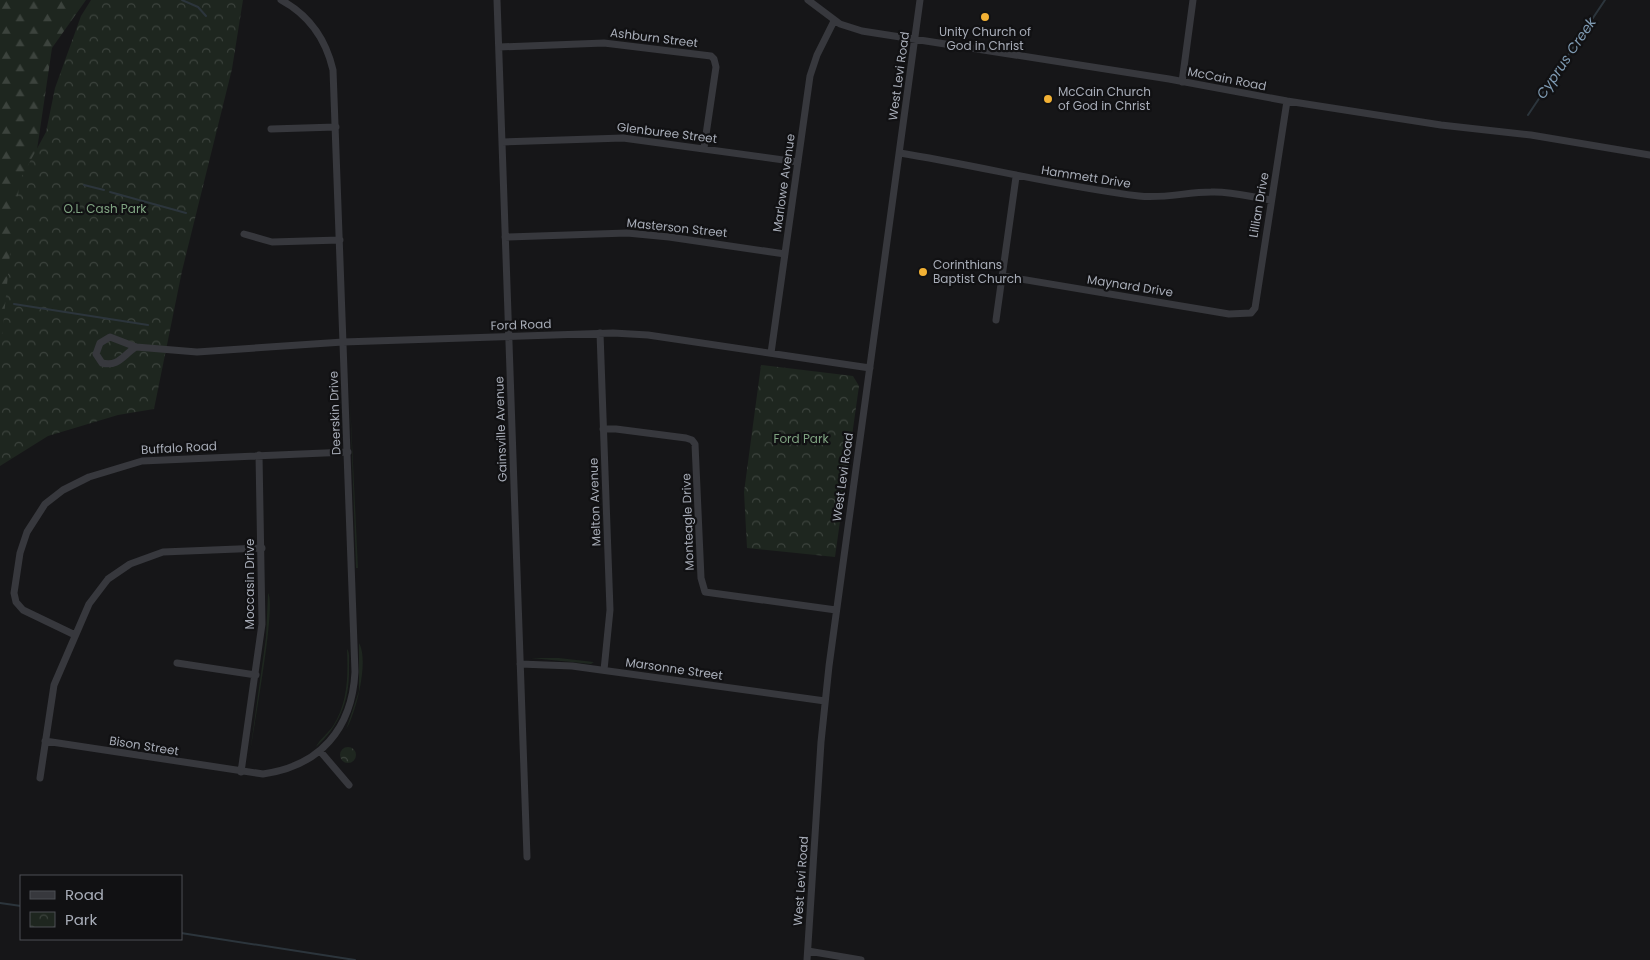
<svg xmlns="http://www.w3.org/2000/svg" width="1650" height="960" font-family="Poppins,sans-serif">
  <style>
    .green { fill: #1e261f }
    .forest { fill: url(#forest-firs) }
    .park { fill: url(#park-crowns) }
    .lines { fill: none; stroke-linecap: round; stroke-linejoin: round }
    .stream { stroke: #2c353c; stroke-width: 2 }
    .minor { stroke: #37383d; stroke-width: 7 }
    .poi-dot { fill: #f2b134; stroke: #111113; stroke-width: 2 }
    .labels { text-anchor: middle; stroke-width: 4.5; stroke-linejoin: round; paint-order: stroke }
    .poi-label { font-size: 12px; fill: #a8adb8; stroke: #111113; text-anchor: start }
    .street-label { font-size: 12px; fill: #a8adb8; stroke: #111113 }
    .park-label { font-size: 12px; fill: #7fa381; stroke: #111113 }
    .water-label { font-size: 14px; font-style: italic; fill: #7f9bb3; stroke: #111113 }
  </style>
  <defs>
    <pattern id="forest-firs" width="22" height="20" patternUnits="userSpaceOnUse" patternTransform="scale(1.25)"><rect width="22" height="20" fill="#1e261f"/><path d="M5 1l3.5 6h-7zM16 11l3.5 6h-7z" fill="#3c433d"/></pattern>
    <pattern id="park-crowns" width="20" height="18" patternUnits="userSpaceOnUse" patternTransform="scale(1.25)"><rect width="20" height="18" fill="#1e261f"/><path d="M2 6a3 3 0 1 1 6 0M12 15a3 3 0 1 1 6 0" fill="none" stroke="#3c433d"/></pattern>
  </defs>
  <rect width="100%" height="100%" fill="#161618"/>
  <path class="green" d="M350 400 358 568H356Z
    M268 593C277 604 252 736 249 760L266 637Z
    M359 643C369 660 357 711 346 730L359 691Z
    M347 649C350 652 349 661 349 667 350 699 340 726 316 747 318 741 328 733 333 726 348 702 348 677 347 649Z
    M531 658H559L594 662 591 664Z"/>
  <path class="forest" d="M0 0H86L52 48 0 401Z"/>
  <path class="park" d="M91 0H243L232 69 182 271 154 409 118 415 48 436 0 466V358L13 222 21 178 46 132 55 88 81 16Z
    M761 365 853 376 859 386 835 557 747 548 744 492Z
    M340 755a8 8 0 1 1 16 0a8 8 0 1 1-16 0Z"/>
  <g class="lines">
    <path class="stream" d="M182 0 198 7 206 16
      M1528 115 1605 0
      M84 185 104 190
      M110 192 186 213
      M14 304 148 325
      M0 903 21 906
      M181 933 355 960"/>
    <path class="minor" d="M497 0 527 857
      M808 0 840 24 862 31 1169 79 1287 101 1441 125 1531 135 1650 155
      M499 47 604 43 711 56 714 59 716 67 704 148
      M1182 82 1193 0
      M271 129 336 127
      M502 142 623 138 798 162
      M900 153C980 166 1058 186 1139 196 1163 199 1187 192 1211 192 1231 191 1251 197 1271 200
      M244 234 272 242 340 240
      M505 237 627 233 669 237 785 254
      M1003 276 1229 314 1251 313 1255 308 1287 101
      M996 320 1016 177
      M600 333 610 610 604 670
      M136 347C123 355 119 367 102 363L96 354 100 343 110 337 136 347 197 352 343 342 613 333 648 335 870 368
      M771 353 810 76 817 55 834 21
      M603 429H616L686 438 692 440 695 444 701 578 705 592 836 610
      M75 635 23 610 16 602 14 593 20 553 27 532 45 504 63 490 89 477 142 461 348 452
      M177 663 256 675
      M520 664 572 666 825 701
      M45 741 263 774C320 766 352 729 355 672L333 70C326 40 309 15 281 0
      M320 751 349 785
      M241 772 262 624 259 455
      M40 778 54 685 89 604 108 579 130 564 163 552 262 548
      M808 951 861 960
      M807 960 821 742 829 666 920 0"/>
  </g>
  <g class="poi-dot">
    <circle cx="985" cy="17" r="5"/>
    <circle cx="1048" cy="99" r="5"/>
    <circle cx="923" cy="272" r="5"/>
  </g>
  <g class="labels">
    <g class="poi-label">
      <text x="985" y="36" text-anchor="middle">Unity Church of<tspan x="985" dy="14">God in Christ</tspan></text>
      <text x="1058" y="96">McCain Church<tspan x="1058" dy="14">of God in Christ</tspan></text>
      <text x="933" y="269">Corinthians<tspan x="933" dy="14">Baptist Church</tspan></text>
    </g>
    <g class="street-label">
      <text transform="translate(654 38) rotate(7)" y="4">Ashburn Street</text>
      <text transform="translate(899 76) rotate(-82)" y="4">West Levi Road</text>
      <text transform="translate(1227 79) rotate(11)" y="4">McCain Road</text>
      <text transform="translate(667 133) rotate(7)" y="4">Glenburee Street</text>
      <text transform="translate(1086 177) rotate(9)" y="4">Hammett Drive</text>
      <text transform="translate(784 183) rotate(-82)" y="4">Marlowe Avenue</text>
      <text transform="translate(1259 205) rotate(-80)" y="4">Lillian Drive</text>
      <text transform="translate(677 228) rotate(6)" y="4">Masterson Street</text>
      <text transform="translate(1130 286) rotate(9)" y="4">Maynard Drive</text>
      <text transform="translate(521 325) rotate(-2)" y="4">Ford Road</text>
      <text transform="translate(335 413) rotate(-92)" y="4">Deerskin Drive</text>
      <text transform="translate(501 429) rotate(-92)" y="4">Gainsville Avenue</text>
      <text transform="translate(179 448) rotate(-3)" y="4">Buffalo Road</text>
      <text transform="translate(843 477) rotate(-82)" y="4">West Levi Road</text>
      <text transform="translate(595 502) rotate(-92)" y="4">Melton Avenue</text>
      <text transform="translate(688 522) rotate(-92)" y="4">Monteagle Drive</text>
      <text transform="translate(250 584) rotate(-90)" y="4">Moccasin Drive</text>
      <text transform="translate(674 669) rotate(8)" y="4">Marsonne Street</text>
      <text transform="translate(144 746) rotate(9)" y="4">Bison Street</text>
      <text transform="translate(801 881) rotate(-86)" y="4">West Levi Road</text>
    </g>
    <g class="park-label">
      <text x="105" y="213">O.L. Cash Park</text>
      <text x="801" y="443">Ford Park</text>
    </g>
    <g class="water-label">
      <text transform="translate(1566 58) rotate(-56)" y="5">Cyprus Creek</text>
    </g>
  </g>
  <rect x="20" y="875" width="162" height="65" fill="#111113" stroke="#4d4f55"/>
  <rect x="30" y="891" width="25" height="8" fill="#37383d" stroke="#4d4f55"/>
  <text x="65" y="900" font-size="15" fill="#a8adb8">Road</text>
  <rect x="30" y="912" width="25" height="15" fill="url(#park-crowns)" stroke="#4d4f55"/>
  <text x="65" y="925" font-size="15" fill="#a8adb8">Park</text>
</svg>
